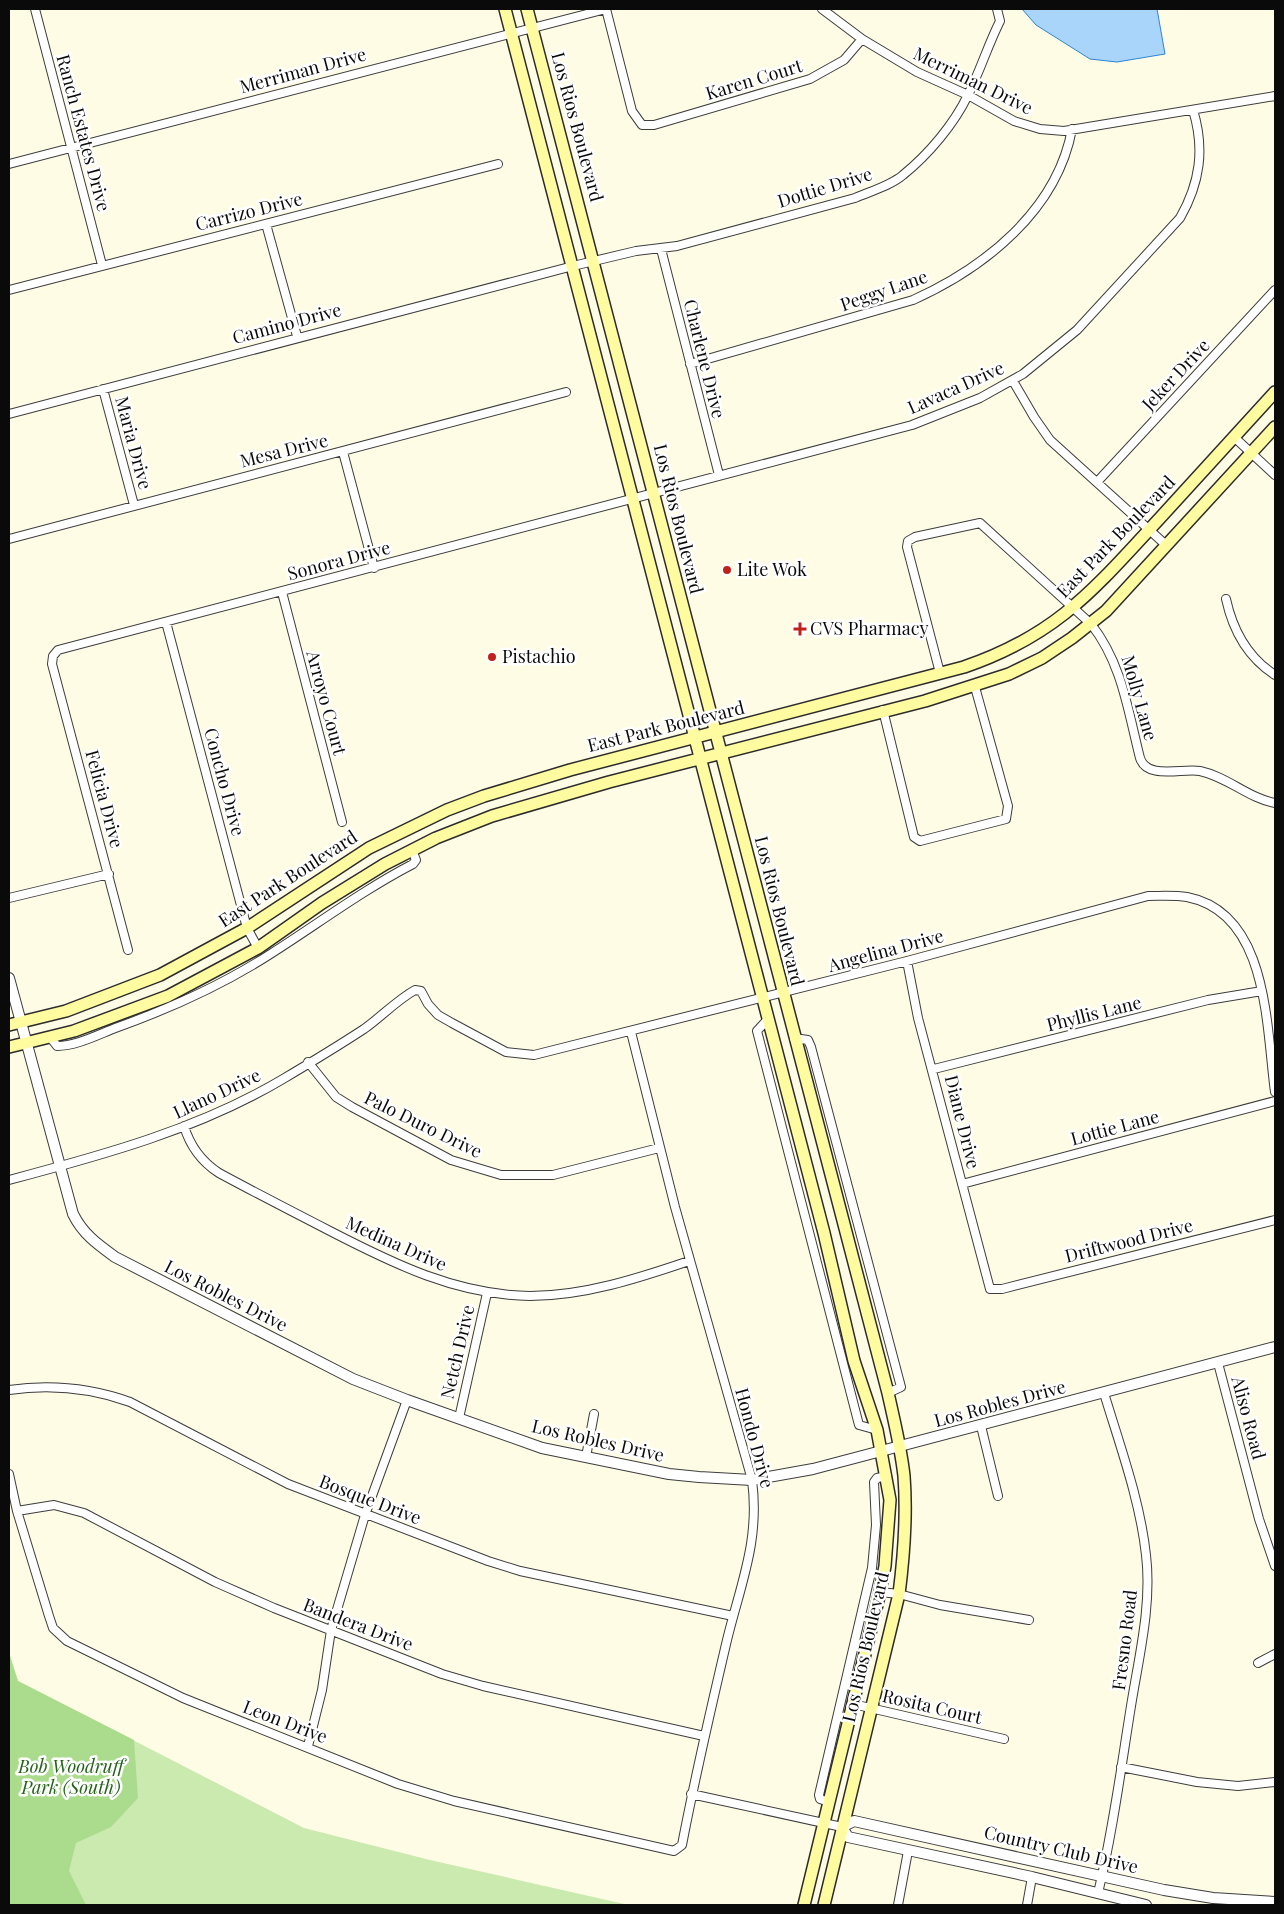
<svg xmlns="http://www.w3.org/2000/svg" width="1284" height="1914" font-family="'Playfair Display',serif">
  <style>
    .green { fill: #caeaaf }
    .forest { fill: #abdc8d }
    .water { fill: #a8d5f9; stroke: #2c85d3 }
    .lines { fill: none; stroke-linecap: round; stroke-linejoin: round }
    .minor-casing { stroke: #3d3d3d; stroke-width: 10 }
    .tertiary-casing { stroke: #3d3d3d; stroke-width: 12 }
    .secondary-casing { stroke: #2c2c2c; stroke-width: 14 }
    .minor { stroke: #fff; stroke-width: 8 }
    .tertiary { stroke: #fff; stroke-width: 10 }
    .secondary { stroke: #fffba1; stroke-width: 11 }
    .poi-dot { fill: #bf201c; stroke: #fff; stroke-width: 2 }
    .labels { text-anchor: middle; stroke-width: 5; stroke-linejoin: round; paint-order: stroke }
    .street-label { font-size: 18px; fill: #0a0a0a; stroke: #fff }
    .poi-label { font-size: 18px; fill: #0a0a0a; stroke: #fff; text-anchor: start }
    .park-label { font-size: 18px; font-style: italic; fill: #236318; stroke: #fff }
  </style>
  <rect width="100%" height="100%" fill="#fffce6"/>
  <path class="green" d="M9 1653 18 1681 304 1828 430 1860 629 1905H9Z"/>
  <path class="forest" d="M9 1653 18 1681 134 1740 138 1798 111 1827 76 1843 69 1871 86 1905H9Z"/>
  <path class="water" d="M1022 9H1157L1165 54 1117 62 1090 59 1036 25Z"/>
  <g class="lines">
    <g class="minor-casing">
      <path id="minor" d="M35 9 102 265
        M606 9 632 111 642 125H654L810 79 844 60 862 39
        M822 9 862 39 917 72 968 95 1014 121 1040 129 1064 131 1275 96
        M9 164 606 9
        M266 224 297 336
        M661 249 719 475
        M9 290 498 164
        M690 364 913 300C984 268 1057 211 1072 129
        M1013 381 1034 417 1050 440 1166 545
        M103 389 134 505
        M9 414 573 266 636 251 677 246 855 198C871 191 890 186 903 175 929 154 954 124 968 95 980 71 988 45 1000 21L997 9
        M1234 437 1275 475
        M343 452 374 568
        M1098 481 1275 290
        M9 539 566 392
        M282 592 342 822
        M1226 599C1233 631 1247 657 1275 675
        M166 622 247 928 258 948
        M940 673 907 547 908 541 915 537 980 523 1091 624C1122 663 1128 711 1140 758 1147 780 1182 768 1200 771 1228 777 1248 798 1275 803
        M883 710 914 837 920 841 1006 819 1008 806 975 687
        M9 898 109 874
        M128 950 52 664 53 656 58 650 912 425 980 398 1023 374 1077 330 1180 218C1200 183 1205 149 1193 110
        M907 961 918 1018 990 1289H1002L1275 1220
        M768 1019 757 1031 859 1425 877 1430
        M50 1037 57 1046C77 1046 99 1034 118 1027 171 1008 224 984 272 953 319 923 363 890 413 864L416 860 412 850
        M794 1038 808 1040 811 1047 901 1387 888 1393
        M308 1062 336 1097 352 1107 451 1160 501 1175H553L659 1148
        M934 1069 1208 1000 1262 991
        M184 1126C190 1146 202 1162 219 1173 256 1193 293 1212 330 1231 394 1264 457 1295 530 1296 584 1296 639 1278 689 1261
        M9 1180C103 1155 199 1129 283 1079 310 1063 338 1046 364 1029 381 1017 397 1000 415 990L421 991 428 1004 438 1015 452 1023 506 1052 534 1055 907 961 1148 896C1161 896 1174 895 1187 897 1269 913 1266 1027 1275 1092
        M962 1184 1275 1101
        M1218 1363 1259 1519 1275 1566
        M9 1390C51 1384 91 1388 130 1402L288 1484 488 1561 520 1571 733 1616
        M459 1418 487 1293
        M981 1426 998 1496
        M586 1457 594 1414
        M9 1474 17 1511 49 1616 53 1628 67 1641 183 1698 398 1784 454 1801 674 1851 682 1845C695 1777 711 1708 727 1640 741 1583 760 1540 752 1480L675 1207 631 1032
        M17 1511 54 1505 84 1513 215 1582 274 1608 442 1674 483 1686 704 1736
        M880 1592 899 1594 940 1605 1029 1620
        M1258 1663 1275 1654
        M853 1704 1004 1739
        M308 1746 322 1690 331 1630 365 1515 407 1400
        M1121 1767 1197 1782 1238 1786 1275 1782
        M691 1794 842 1827
        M829 1802 820 1799 819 1795 872 1568 876 1525 874 1482 877 1478 887 1476
        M1098 1893C1113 1831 1121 1768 1131 1706 1139 1656 1152 1605 1146 1555 1140 1500 1120 1446 1104 1393
        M898 1905 908 1851
        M1027 1905 1032 1877"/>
    </g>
    <g class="tertiary-casing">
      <path id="tertiary" d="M9 978 73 1214C83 1234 97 1244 115 1257L353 1379 407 1400 542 1448 669 1474 699 1477 752 1480 813 1469 1275 1347
        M1146 1905 1032 1877 848 1837 842 1827 854 1821 1164 1890 1213 1898 1275 1902"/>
    </g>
    <g class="secondary-casing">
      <path id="secondary" d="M505 9 824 1233 854 1361 877 1430 890 1500 885 1566 880 1592 804 1905
        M527 9 888 1393C894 1420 901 1448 904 1476 907 1515 904 1555 899 1594L824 1905
        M9 1025 66 1011 160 975 247 928 369 848 447 810 484 796 570 770 964 667C1058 635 1095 588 1160 518 1198 476 1237 434 1275 392
        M9 1047 74 1031 168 996 258 948 322 903 385 864 436 838 492 816 609 782 925 701 1009 674 1042 658 1072 638 1106 611 1275 427"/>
    </g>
    <use href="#minor" class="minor"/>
    <use href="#tertiary" class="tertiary"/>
    <use href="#secondary" class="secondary"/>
  </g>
  <g class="poi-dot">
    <circle cx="727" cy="570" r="5"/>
    <path d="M797.5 621.5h5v5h5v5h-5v5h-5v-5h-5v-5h5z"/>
    <circle cx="492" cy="657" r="5"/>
  </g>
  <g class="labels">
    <g class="street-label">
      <text transform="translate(303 71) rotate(-15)" y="6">Merriman Drive</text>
      <text transform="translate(754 80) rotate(-17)" y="6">Karen Court</text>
      <text transform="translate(973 81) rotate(26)" y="6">Merriman Drive</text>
      <text transform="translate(577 127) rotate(75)" y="6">Los Rios Boulevard</text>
      <text transform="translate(83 133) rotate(75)" y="6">Ranch Estates Drive</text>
      <text transform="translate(825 188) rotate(-17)" y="6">Dottie Drive</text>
      <text transform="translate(249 212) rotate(-14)" y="6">Carrizo Drive</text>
      <text transform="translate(884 291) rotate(-19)" y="6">Peggy Lane</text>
      <text transform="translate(287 324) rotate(-15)" y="6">Camino Drive</text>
      <text transform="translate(704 359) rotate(76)" y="6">Charlene Drive</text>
      <text transform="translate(1176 375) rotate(-47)" y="6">Jeker Drive</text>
      <text transform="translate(956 388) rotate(-24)" y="6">Lavaca Drive</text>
      <text transform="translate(133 443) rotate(75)" y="6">Maria Drive</text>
      <text transform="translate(284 451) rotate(-14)" y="6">Mesa Drive</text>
      <text transform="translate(678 519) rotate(76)" y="6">Los Rios Boulevard</text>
      <text transform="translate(1116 537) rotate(-46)" y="6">East Park Boulevard</text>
      <text transform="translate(339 561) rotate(-15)" y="6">Sonora Drive</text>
      <text transform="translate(1139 698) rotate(74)" y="6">Molly Lane</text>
      <text transform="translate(326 703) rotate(75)" y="6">Arroyo Court</text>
      <text transform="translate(666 727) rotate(-14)" y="6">East Park Boulevard</text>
      <text transform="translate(224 782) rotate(75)" y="6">Concho Drive</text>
      <text transform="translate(104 799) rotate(75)" y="6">Felicia Drive</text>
      <text transform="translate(288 879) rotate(-33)" y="6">East Park Boulevard</text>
      <text transform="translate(779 911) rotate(76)" y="6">Los Rios Boulevard</text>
      <text transform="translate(886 951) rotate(-15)" y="6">Angelina Drive</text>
      <text transform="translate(1094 1014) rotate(-14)" y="6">Phyllis Lane</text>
      <text transform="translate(217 1094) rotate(-25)" y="6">Llano Drive</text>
      <text transform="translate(962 1122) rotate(76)" y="6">Diane Drive</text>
      <text transform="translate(423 1125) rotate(26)" y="6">Palo Duro Drive</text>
      <text transform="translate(1115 1128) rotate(-15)" y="6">Lottie Lane</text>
      <text transform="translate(1129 1241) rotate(-14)" y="6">Driftwood Drive</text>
      <text transform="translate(396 1244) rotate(24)" y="6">Medina Drive</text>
      <text transform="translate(226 1296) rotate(27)" y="6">Los Robles Drive</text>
      <text transform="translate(458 1352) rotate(-77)" y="6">Netch Drive</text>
      <text transform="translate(1000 1404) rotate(-15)" y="6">Los Robles Drive</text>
      <text transform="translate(1248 1418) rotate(75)" y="6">Aliso Road</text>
      <text transform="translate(754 1438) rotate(75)" y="6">Hondo Drive</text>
      <text transform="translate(598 1441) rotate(13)" y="6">Los Robles Drive</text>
      <text transform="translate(370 1500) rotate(21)" y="6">Bosque Drive</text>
      <text transform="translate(358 1625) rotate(21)" y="6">Bandera Drive</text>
      <text transform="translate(1125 1640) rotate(-83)" y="6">Fresno Road</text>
      <text transform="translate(866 1647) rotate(-77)" y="6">Los Rios Boulevard</text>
      <text transform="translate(932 1707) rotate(13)" y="6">Rosita Court</text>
      <text transform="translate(285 1722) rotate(21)" y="6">Leon Drive</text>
      <text transform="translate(1061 1850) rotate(13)" y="6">Country Club Drive</text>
    </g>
    <g class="poi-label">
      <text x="737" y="576">Lite Wok</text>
      <text x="810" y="635">CVS Pharmacy</text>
      <text x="502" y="663">Pistachio</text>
    </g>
    <g class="park-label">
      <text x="71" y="1773">Bob Woodruff<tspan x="71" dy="21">Park (South)</tspan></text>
    </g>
  </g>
  <rect width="1284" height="1914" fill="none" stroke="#0a0a0a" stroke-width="20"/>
</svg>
